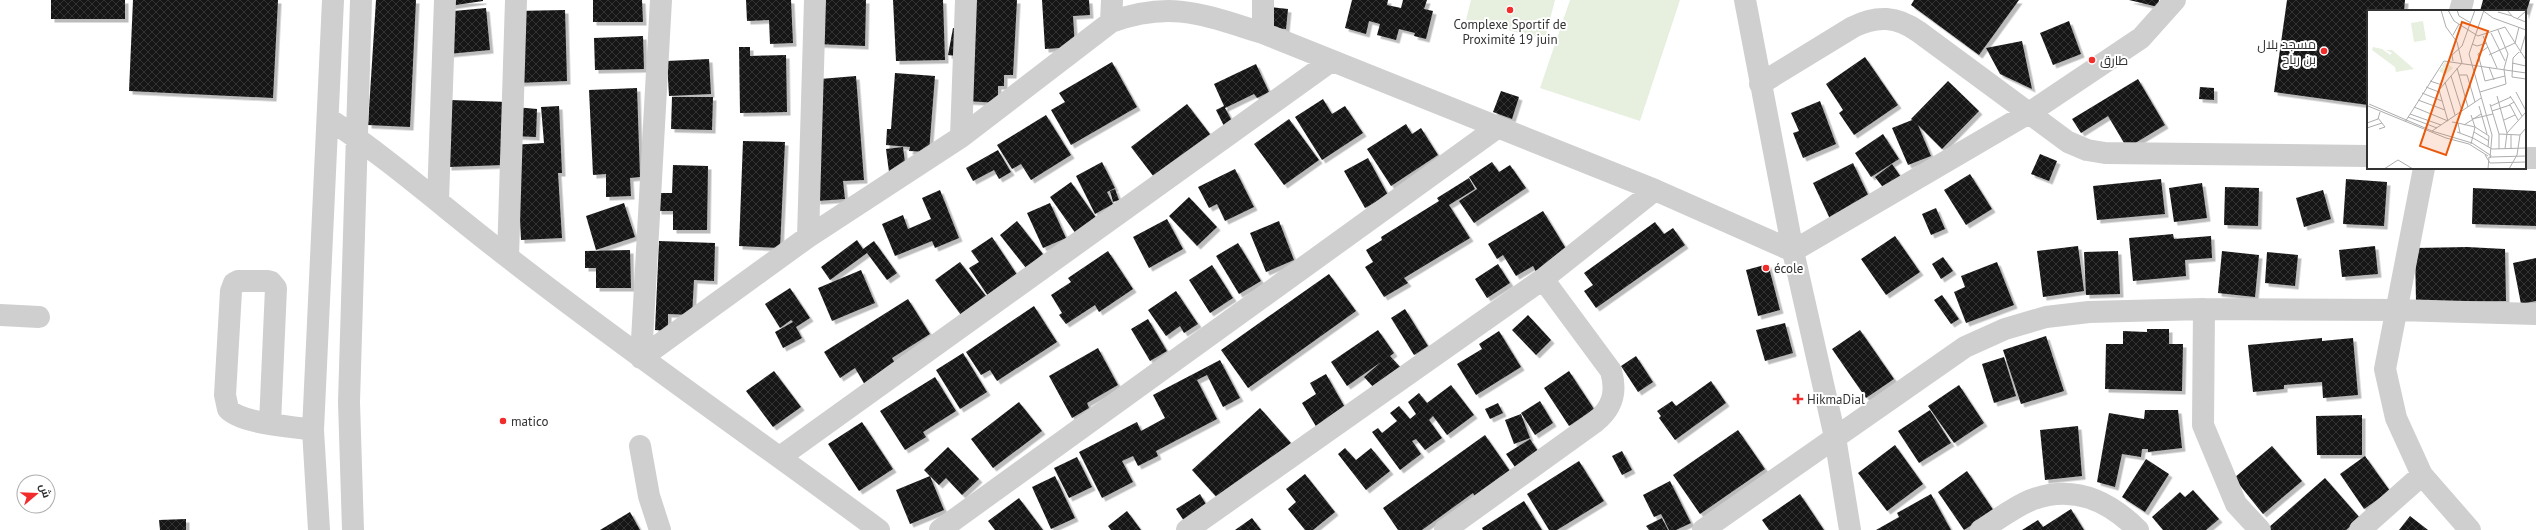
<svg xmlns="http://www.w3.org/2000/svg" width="2536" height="530" font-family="'PT Sans',Cairo,sans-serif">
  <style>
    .grass { fill: #e7efdf }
    .building { fill: url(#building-cross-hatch); filter: url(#shadow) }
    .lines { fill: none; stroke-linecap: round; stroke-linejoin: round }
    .minor { stroke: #cfcfcf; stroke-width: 22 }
    .poi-dot { fill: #f22c2b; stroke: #fff; stroke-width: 1.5 }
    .labels { text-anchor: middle; stroke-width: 4; stroke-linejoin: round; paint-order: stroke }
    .poi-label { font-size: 13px; fill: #323232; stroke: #fff; text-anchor: start }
    .inset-road { fill: none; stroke: #adadad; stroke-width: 1 }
    .view { fill: #e8590c; fill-opacity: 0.15; stroke: #e8590c; stroke-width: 2 }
    .inset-edge { fill: none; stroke: #323232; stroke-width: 2 }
  </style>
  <defs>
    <pattern id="building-cross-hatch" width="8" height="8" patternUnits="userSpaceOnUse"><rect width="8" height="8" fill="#191919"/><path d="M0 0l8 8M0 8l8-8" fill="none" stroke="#323232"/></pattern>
    <filter id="shadow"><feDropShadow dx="3.5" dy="3.5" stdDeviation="0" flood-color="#0004"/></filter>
  </defs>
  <rect width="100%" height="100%" fill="#fff"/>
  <path class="grass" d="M1471 0H1555L1545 39 1466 20Z
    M1570 0H1680L1640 121 1540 88Z"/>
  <path class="building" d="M51 0H125V19H51Z
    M133 0H278L273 98 129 91Z
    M376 0H416L410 127 368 125Z
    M449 0H483V1L449 6Z
    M593 0H642L643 22H593Z
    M746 0H791L793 43 770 44 769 20 747 21Z
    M819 0H866L865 46 817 44Z
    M893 0H943L945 60 896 61Z
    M971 0H1017L1013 75H1004V86H998V103L966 101Z
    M1042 0H1089L1090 15 1073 16 1075 47 1045 49Z
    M1352 0H1388L1387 5 1401 8 1403 0H1427L1424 9 1433 11 1426 39 1414 36 1415 33 1399 29 1396 40 1377 35 1380 24 1369 21 1366 34 1345 28Z
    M1914 0H2019L1979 55 1911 5Z
    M2129 0H2159L2158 7Z
    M2287 0H2405L2404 11H2368V105L2274 92Z
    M2483 0H2530L2525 16V11H2480Z
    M1270 7 1288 9 1286 29 1268 28Z
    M486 8 490 50 448 54 443 12Z
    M565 10 567 81 516 83 515 11Z
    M2069 21 2081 54 2053 65 2040 33Z
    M953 28 968 31 963 57 948 55Z
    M643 36 644 69 595 70 594 38Z
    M2022 41 2032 89 2000 74 1986 48Z
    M739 47H750V56L786 55 787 112 740 113Z
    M1865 57 1898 105 1854 135 1839 113 1843 110 1826 84Z
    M709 59 711 94 669 96 667 61Z
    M1112 62 1137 107 1071 145 1051 110 1065 102 1059 93Z
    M1256 64 1269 92 1257 98 1254 94 1225 108 1232 121 1224 126 1216 110 1224 106 1214 84Z
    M895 73 935 76 929 152 909 151 910 147 886 145 887 129H891Z
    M856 76 864 180 843 181 845 199 817 201 808 80Z
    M2138 79 2165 125 2127 148 2108 116 2081 133 2072 119Z
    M1948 81 1979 111 1942 149 1918 125 1931 156 1908 165 1892 128 1912 120 1911 119Z
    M2200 87 2214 88V100L2199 99Z
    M637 88 640 177 630 178 631 196 606 197V174L593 175 589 90Z
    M1501 91 1519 97 1512 119 1493 112Z
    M672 97H713L712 130 671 129Z
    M1323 99 1332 114 1345 106 1363 133 1322 160 1295 117Z
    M450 100 508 102 504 165 448 167Z
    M1820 101 1836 144 1803 158 1793 133 1799 131 1791 113Z
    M1187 104 1213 138 1157 181 1131 147Z
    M559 106 562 173H558L562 238 521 240 518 180 511 145 544 143 541 107Z
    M515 107 537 109 536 137 514 136Z
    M1046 115 1071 155 1031 180 1021 164 1012 169 997 145Z
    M1289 119 1319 160 1284 185 1254 144Z
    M1406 124 1412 134 1421 128 1438 155 1391 186 1367 149Z
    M1883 134 1899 159 1871 177 1855 153Z
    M743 141 785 142 780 248 739 246Z
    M903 147 906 170 889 172 886 149Z
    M998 150 1011 172 999 179 994 170 973 181 966 168Z
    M2040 154 2057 161 2049 181 2031 174Z
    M1368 158 1388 195 1365 208 1344 171Z
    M1102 162 1115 188 1107 192 1113 204 1095 214 1076 176Z
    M1492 162 1499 172 1510 165 1526 188 1474 223 1459 201 1477 189 1469 177Z
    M1853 163 1871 201 1831 221 1813 183Z
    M1892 164 1901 177 1885 190 1875 177Z
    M673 165 708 166 707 230H673V211H658V193H672Z
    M1235 169 1254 207 1225 221 1217 204 1209 208 1198 187Z
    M1970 174 1992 209 1966 225 1944 190Z
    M1469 178 1475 189 1449 205 1470 238 1404 278 1408 283 1384 297 1365 267 1373 262 1366 250 1382 240 1381 237 1439 201 1437 198Z
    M2161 179 2165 214 2097 220 2093 186Z
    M2346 179 2387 182 2384 226 2343 224Z
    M1071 182 1097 219 1076 234 1050 197Z
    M2202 183 2207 218 2174 222 2169 188Z
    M2225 187 2259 188 2258 226 2224 225Z
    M2473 188 2536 191V226L2472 224Z
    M1115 189 1119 200 1113 202 1110 191Z
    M940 190 959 238 935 248 932 241 895 256 882 224 903 215 908 229 931 219 922 198Z
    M2323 190 2331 219 2304 227 2296 198Z
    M1189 197 1217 227 1197 246 1169 216Z
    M624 203 635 237 596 250 586 216Z
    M1050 203 1066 238 1043 248 1027 213Z
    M1936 208 1945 229 1931 235 1922 214Z
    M1543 211 1568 252 1536 272 1533 266 1516 276 1503 255 1497 259 1488 244Z
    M1167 219 1183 249 1149 268 1133 237Z
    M1017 221 1043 254 1026 268 1000 235Z
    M1279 221 1294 260 1266 272 1250 233Z
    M1655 222 1664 234 1673 228 1685 245 1596 308 1584 291 1593 285 1584 273Z
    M2173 234 2174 239 2211 236 2212 258 2185 260 2186 276 2133 281 2129 238Z
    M1895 236 1920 272 1886 295 1861 259Z
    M992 237 1018 276 988 296 969 268 979 262 971 251Z
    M857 240 863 249 874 241 897 273 887 280 867 253 830 280 821 267Z
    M659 241 715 243 714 281 694 280 692 315 668 314V331L655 330Z
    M1238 243 1261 281 1239 294 1216 256Z
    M2078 246 2084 291 2043 297 2037 251Z
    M2375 246 2378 274 2342 277 2339 250Z
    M2467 247 2505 249 2506 301 2416 302 2415 248Z
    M630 250 631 288H596V268H585V251Z
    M1108 251 1133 289 1099 312 1095 305 1066 324 1059 315 1062 313 1051 295 1071 282 1068 278Z
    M2118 251 2120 294 2086 295 2084 252Z
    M2222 251 2259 255 2255 297 2218 293Z
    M2267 252 2298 255 2295 286 2265 283Z
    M1943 257 1953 271 1941 279 1932 264Z
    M2536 258V301L2521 304 2513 263Z
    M960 262 986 296 961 315 935 280Z
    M1997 262 2014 305 1966 323 1954 292 1965 287 1961 276Z
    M1498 264 1510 283 1487 298 1475 279Z
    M1768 264 1780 310 1758 316 1746 270Z
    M1212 265 1233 298 1210 313 1189 280Z
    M861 270 875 303 832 321 818 288Z
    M1329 274 1356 311 1248 388 1221 350Z
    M790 288 810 318 796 327 802 338 783 348 775 332 793 322 791 320 780 328 765 304Z
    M1176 291 1198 324 1184 333 1180 326 1166 336 1148 310Z
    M1942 295 1959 319 1951 324 1934 300Z
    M908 299 930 334 892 358 896 365 865 385 855 368 840 378 824 352Z
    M1034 306 1057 342 997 381 990 370 981 375 966 352Z
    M1405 309 1428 346 1414 355 1391 318Z
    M1528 315 1551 340 1536 355 1512 330Z
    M1148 319 1167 351 1150 361 1131 329Z
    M1785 323 1793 353 1765 361 1756 330Z
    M2147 329H2169V344H2183L2182 391 2105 389 2106 344H2123V331L2147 332Z
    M1378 330 1394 353 1390 356 1402 369 1377 391 1364 377 1381 362 1347 386 1331 362Z
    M1860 330 1894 379 1866 398 1832 349Z
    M1499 331 1521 367 1476 395 1457 364 1482 349 1479 344Z
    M2046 336 2064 391 2021 404 2003 350Z
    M2322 338V341L2353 338 2358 395 2323 398 2322 382 2284 385V389L2253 392 2248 345Z
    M1098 348 1118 385 1087 403 1089 408 1072 418 1049 376Z
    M963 353 987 392 960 409 936 370Z
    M1636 356 1653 382 1638 392 1621 366Z
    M2004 357 2016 396 1994 403 1982 364Z
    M1220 360 1240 398 1223 407 1207 375 1197 380 1217 419 1156 451 1158 456 1138 466 1133 456 1122 461 1133 482 1102 498 1079 452 1137 422 1141 431 1165 418 1153 395Z
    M774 371 801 407 773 427 746 391Z
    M1569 371 1594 409 1569 426 1544 388Z
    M1326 374 1347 411 1317 428 1302 403 1316 394 1310 383Z
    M935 377 956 411 923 432 926 437 905 450 880 411Z
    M1711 381 1726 403 1675 440 1659 418 1661 416 1657 411 1672 401 1676 406Z
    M1451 385 1474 415 1447 435 1433 416 1429 420 1442 438 1425 450 1416 439 1412 441 1421 454 1400 470 1372 432 1378 428 1382 433 1397 421 1390 413 1399 406 1410 419 1416 414 1408 402 1419 393 1427 403Z
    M1959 385 1984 423 1954 443 1928 406Z
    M1540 401 1553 423 1535 435 1521 413Z
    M1019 402 1042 431 993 468 971 439Z
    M1498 403 1503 413 1490 419 1485 409Z
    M1260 408 1291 443 1220 501 1192 470Z
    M1930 410 1951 443 1919 463 1898 431Z
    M2145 410H2178L2182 448 2148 452V449H2142L2141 457 2122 454 2115 487 2097 482 2109 413 2144 419Z
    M1521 414 1530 438 1514 444 1505 420Z
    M2362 415V455H2317L2316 416Z
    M862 422 893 469 859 491 828 444Z
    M2078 426 2082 476 2045 480 2040 430Z
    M1738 430 1765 469 1700 514 1673 475Z
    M1485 435 1510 471 1475 497 1473 493 1422 530H1398L1383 508Z
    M1530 439 1540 454 1517 470 1506 454Z
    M1895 445 1923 484 1887 511 1858 473Z
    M2272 446 2302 481 2263 514 2234 478Z
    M948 447 979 479 962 495 946 478 939 485 924 470Z
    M1345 448 1356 460 1371 448 1390 471 1366 490 1338 454Z
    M1622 451 1632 470 1622 475 1612 456Z
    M2365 456 2390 491 2364 509 2340 474Z
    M1077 457 1092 487 1069 498 1054 468Z
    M2146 459 2169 474 2145 512 2122 497Z
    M1579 461 1604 501 1557 530H1549L1527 494Z
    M1967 471 1994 511 1964 530 1938 492Z
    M1305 474 1335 512 1313 530H1305L1288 509 1296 502 1286 489Z
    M930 476 944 510 910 524 896 490Z
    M1055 476 1075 518 1051 529 1032 487Z
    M2325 478 2360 518 2346 530H2270L2268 528Z
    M1670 481 1691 523 1676 530H1669L1661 514 1654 517 1643 495Z
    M2193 490 2219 519 2206 530H2163L2152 517 2180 492 2185 497Z
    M1200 494 1207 506 1184 521 1176 509Z
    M1800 494 1824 530H1769L1762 520Z
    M1931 494 1951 530H1876L1899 517 1897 513Z
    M1019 498 1043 530H995L988 521Z
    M1524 501 1542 530H1483L1482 528Z
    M2071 509 2084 530H2022L2038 520 2043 527Z
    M1127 511 1141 530H1111L1108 526Z
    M630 512 640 530H600Z
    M2410 516 2428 530H2399Z
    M1252 518 1261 530H1235Z
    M1662 518 1668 530H1649L1646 526Z
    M186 519V530H160L159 520Z"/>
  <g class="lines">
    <path class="minor" d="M1263 0V33
      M1745 0 1793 251 1835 437 1850 530
      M2460 11 2463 0
      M1111 22 1112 0
      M1760 84 1853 27C1877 15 1897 16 1919 32L2068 142 2087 150 2105 153 2368 156
      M329 119C392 161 449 212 509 258 630 352 756 439 879 530
      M961 137 966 0
      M2525 158H2536
      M2424 168 2385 369 2396 418 2422 475 2470 530
      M438 200 445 0
      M808 237 815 0
      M508 257 516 0
      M2204 309 2203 425 2236 504 2260 530
      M0 315 39 317
      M641 358 808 237 961 137 1111 22C1172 0 1204 15 1263 33L1655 190 1793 251 2029 113 2141 38 2175 0
      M641 358 661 0
      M270 423 276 288 271 282 267 281H238L234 283 231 291 225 395 228 409C242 424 291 426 313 430
      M640 446 649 496 660 530
      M780 457 1331 61
      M319 530 313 430 333 0
      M353 530 349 402 361 0
      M940 530 1498 127
      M1187 530 1543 279 1655 190
      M1445 530 1595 422C1613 408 1617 392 1611 371L1543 279
      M1703 530 1965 347 2005 329 2046 317 2089 312 2204 309 2397 310 2536 314
      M1981 530C1997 520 2014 507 2031 500 2073 484 2108 500 2138 530
      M2360 530 2422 475"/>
  </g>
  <g class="poi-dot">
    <circle cx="1510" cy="10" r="4"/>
    <circle cx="2324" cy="51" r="4"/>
    <circle cx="2092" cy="60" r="4"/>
    <circle cx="1766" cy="268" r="4"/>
    <path d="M1796 393h4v4h4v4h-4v4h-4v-4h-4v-4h4z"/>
    <circle cx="503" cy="421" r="4"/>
  </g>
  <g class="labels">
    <g class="poi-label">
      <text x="1510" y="29" text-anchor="middle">Complexe Sportif de<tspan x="1510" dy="15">Proximité 19 juin</tspan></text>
      <text x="2316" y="49" text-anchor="end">مسجد بلال<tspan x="2316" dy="15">بن رباح</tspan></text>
      <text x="2100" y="65">طارق</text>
      <text x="1774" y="273">école</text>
      <text x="1807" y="404">HikmaDial</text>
      <text x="511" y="426">matico</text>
    </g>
  </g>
  <g transform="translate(2367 10)">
    <rect width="159" height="159" fill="#fff"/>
    <path d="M56 11 59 30 47 32 44 13ZM6 37 15 39 23 45 25 43 19 40H25L47 59 29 62 28 57 5 40ZM78 52 86 58 78 65 72 61 75 57 80 61 75 56Z" fill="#e7efdf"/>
    <path class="inset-road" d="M74 0 79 17 90 32 95 53 72 80 81 111M81 0 87 11 111 26 138 17 159 50M90 0 92 6 104 13M115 0 126 8 159 20M117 0 102 44 125 125 123 148 124 145M140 0 146 7 159 12M131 2 145 6M150 9 159 1M131 20 141 44 137 59M124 23 138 51M86 25 92 14M116 26 130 58M105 34 110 36 120 33M121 37 111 44 118 71 138 66M152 42 146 48 145 67 159 69M153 43 159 23M122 45 148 33 152 17M86 51 85 45 95 36 108 0M145 53 159 56M122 57 127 70M90 58 101 97M92 65H100L108 92M84 66 95 101M63 71 75 75M78 72 88 105M59 77 72 82M113 82 139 74 137 59M149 82 159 101M55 83 75 91M130 86 140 123 138 139M51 90 78 100M147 92 155 106M2 94 65 121 105 133 123 145M123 94 132 124V139M142 95 147 92 143 86M1 96 79 128 102 134 121 146M112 96 120 124M124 96 144 87M47 97 81 111M125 101 143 95 151 110M43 104 74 115M104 105 108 117 104 134M41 107 70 118M11 108 18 117 12 119M105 109 126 104M137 110 148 105M38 112 77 51 159 63M85 112 91 113 93 123M0 113 11 109 13 102M91 113 108 117 122 126 121 137M97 115 114 104M0 118 15 113M65 121 114 88M90 122 106 128 125 139 159 138M107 122 122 131M140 123 159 102M132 124 153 125M144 139V125M0 143V158M118 145 123 153 159 152M124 147 159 146M17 159 31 150 46 159M121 159 122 147M142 159 150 145 153 125 159 118"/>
    <path class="view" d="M95 12 121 21 79 145 53 136Z"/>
    <rect width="159" height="159" class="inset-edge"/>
  </g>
  <g transform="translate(36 494) rotate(71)"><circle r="19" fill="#ffffff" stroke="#adadad"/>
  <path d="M0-3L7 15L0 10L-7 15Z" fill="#f22c2b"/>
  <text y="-6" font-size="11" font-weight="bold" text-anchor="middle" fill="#323232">ش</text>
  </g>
</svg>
